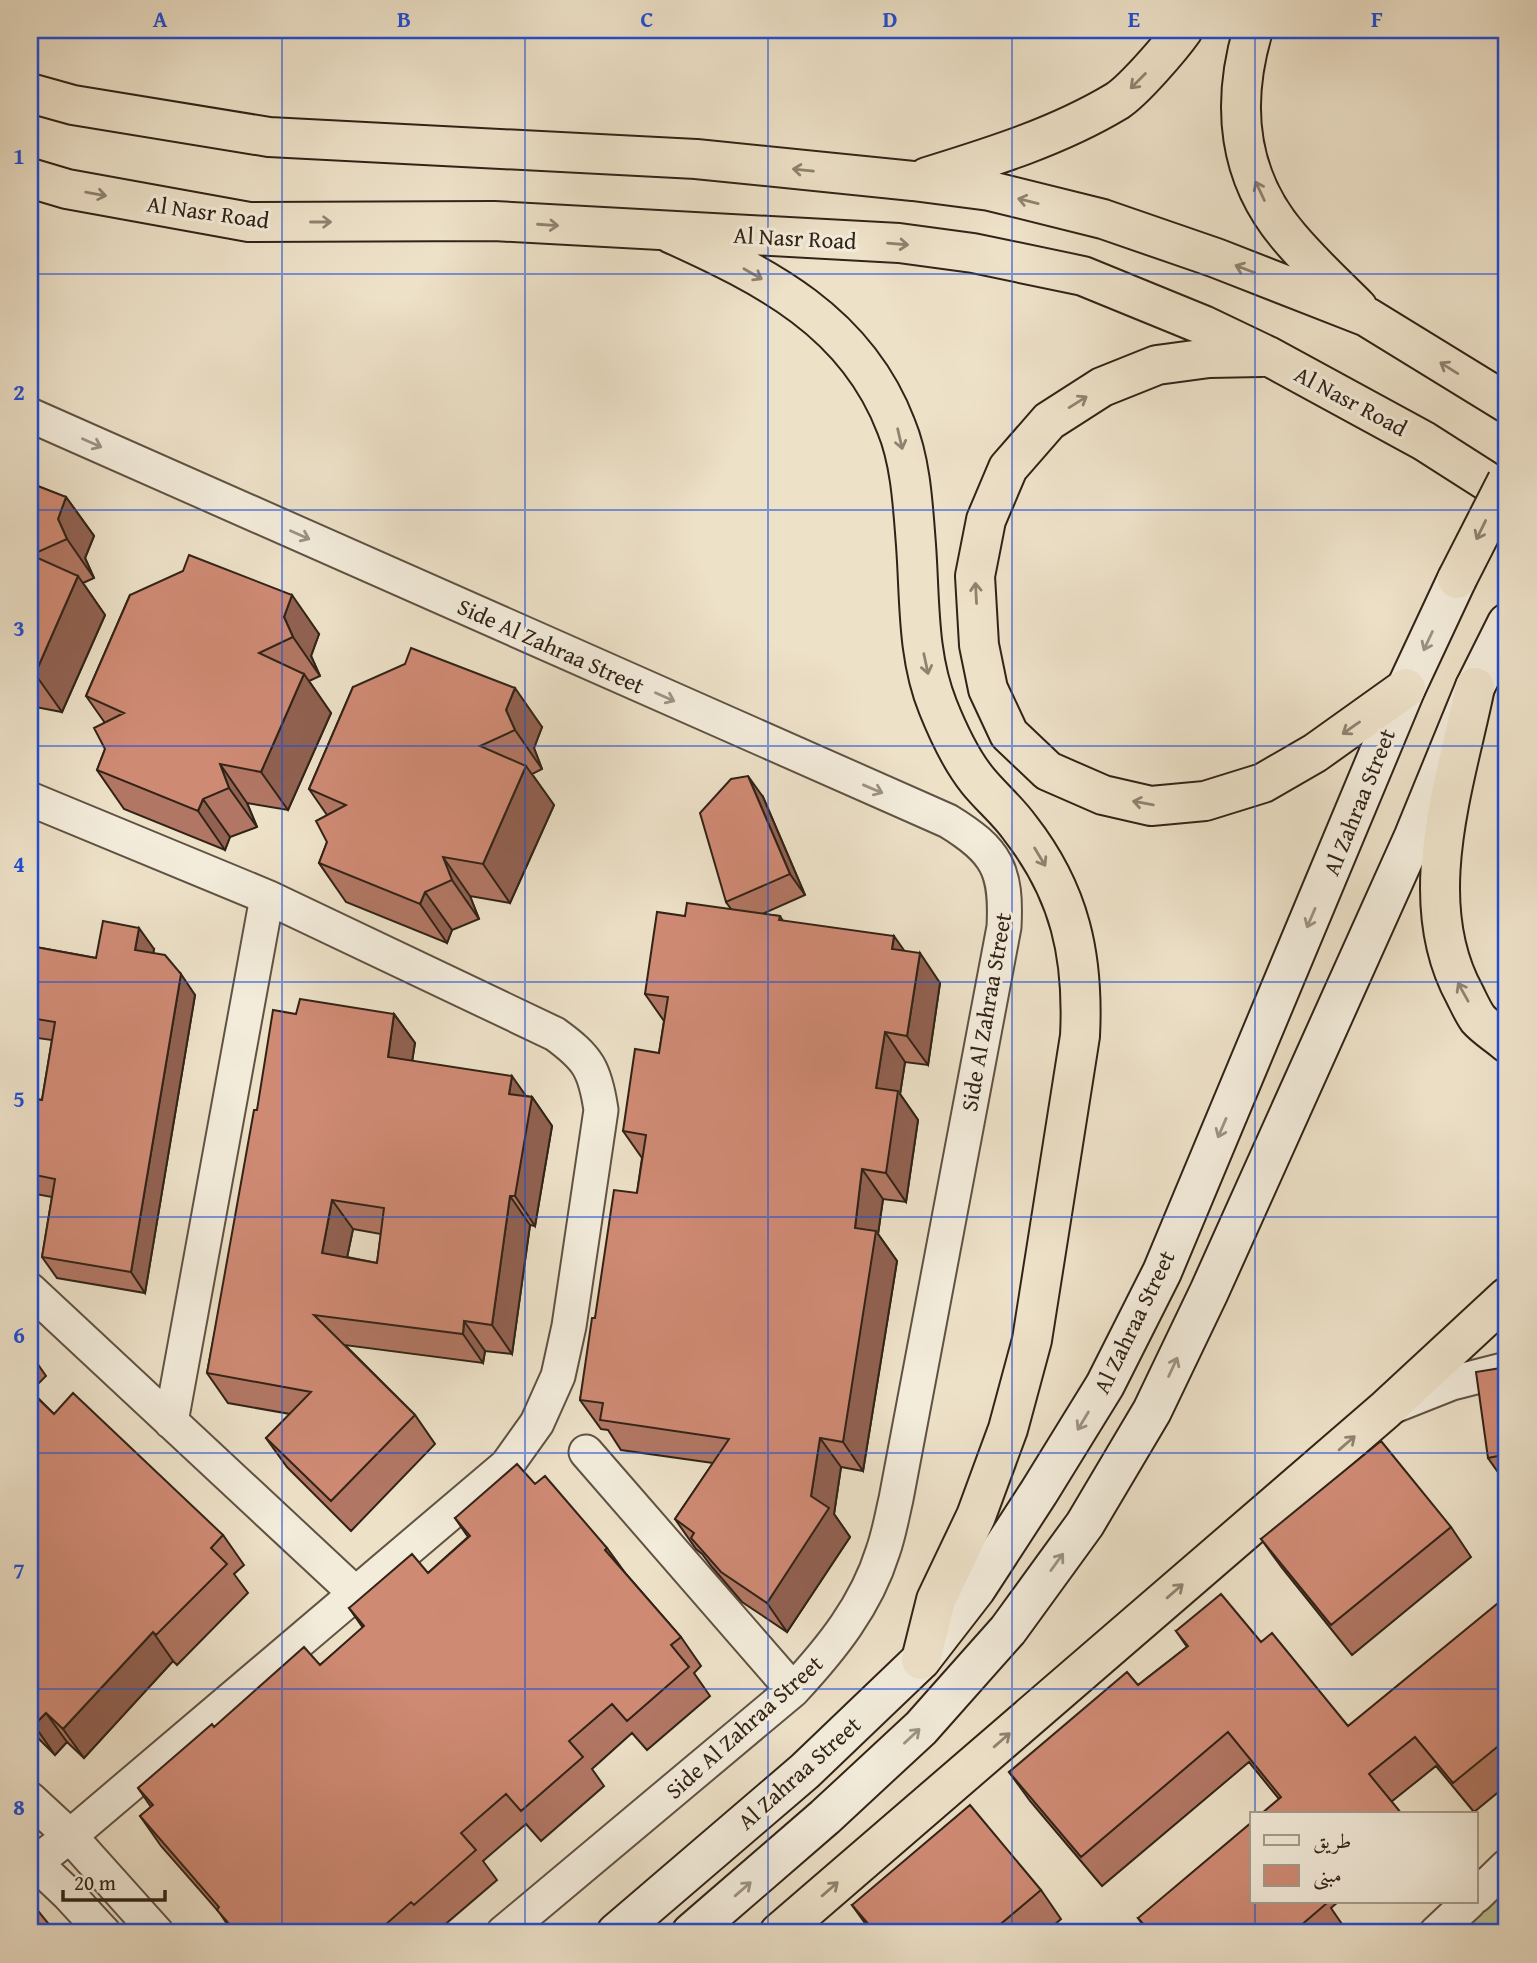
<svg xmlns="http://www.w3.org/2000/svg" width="1537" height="1963" font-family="'Gentium Book Plus',Amiri,serif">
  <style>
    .green { fill: #bdc293; stroke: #777255; stroke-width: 2 }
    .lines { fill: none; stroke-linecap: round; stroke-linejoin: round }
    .minor-casing { stroke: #605243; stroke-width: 37 }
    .secondary-casing { stroke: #312317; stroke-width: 42 }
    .trunk-casing { stroke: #312317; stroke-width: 42 }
    .minor { stroke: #f3ecdb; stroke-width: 33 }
    .secondary { stroke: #f3ecdb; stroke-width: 38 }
    .trunk { stroke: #ede1c8; stroke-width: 38 }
    .primary-bridge-casing { stroke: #312317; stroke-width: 42; stroke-linecap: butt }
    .primary-bridge { stroke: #ede1c8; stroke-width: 38 }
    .wall { fill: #b27764; stroke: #312317; stroke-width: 2; fill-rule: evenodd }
    .shaded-wall { fill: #916151; stroke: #312317; stroke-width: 2 }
    .building { fill: #cf8a74; stroke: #312317; stroke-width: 2; fill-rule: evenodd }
    .oneway { stroke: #8f8270 }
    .oneway2 { stroke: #9c9283 }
    .grid { fill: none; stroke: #1d4ed8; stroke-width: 2; stroke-opacity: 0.55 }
    .labels { text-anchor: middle; stroke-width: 6; stroke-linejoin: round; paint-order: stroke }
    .street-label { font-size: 23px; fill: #312317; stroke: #f3ecdb }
    .neatline { fill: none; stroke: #1d4ed8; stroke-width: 2.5 }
    .grid-label { font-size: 23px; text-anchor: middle; font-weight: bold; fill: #1d4ed8 }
  </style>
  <rect width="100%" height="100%" fill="#ede1c8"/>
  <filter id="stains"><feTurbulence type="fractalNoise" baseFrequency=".00286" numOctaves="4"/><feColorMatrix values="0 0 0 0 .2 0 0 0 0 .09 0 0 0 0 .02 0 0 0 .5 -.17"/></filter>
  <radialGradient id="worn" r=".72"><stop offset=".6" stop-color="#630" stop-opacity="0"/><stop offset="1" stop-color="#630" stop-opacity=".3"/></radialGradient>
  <path class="green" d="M1507 1884V1933H1455Z"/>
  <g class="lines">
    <g class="minor-casing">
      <path id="minor" d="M30 415 948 821C997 851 1007 870 1004 927L896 1499C892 1516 889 1534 883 1551 866 1606 831 1649 793 1690L503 1933
        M30 799 267 897 555 1034C588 1058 595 1069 601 1110L569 1326 558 1376 537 1423 507 1465 70 1836 30 1867
        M30 1290 355 1593
        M1394 1406 1452 1383 1507 1369
        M171 1422 267 897
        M586 1452 793 1690
        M30 1799 70 1836 157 1933
        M30 1858 68 1894 104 1933
        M1476 1896 1507 1866
        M1436 1933 1469 1902"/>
    </g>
    <g class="secondary-casing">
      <path id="secondary" d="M616 1933 805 1771 921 1660 976 1589 1039 1492 1105 1385 1162 1272 1406 688 1457 579
        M691 1933 825 1817 921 1728 1008 1630 1085 1524 1152 1411 1209 1292 1414 836 1475 687 1507 623"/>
    </g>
    <g class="trunk-casing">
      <path id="trunk" d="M1253 30C1231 104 1237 177 1290 238 1311 263 1335 285 1358 308
        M30 93 73 105 269 137 696 159 913 181 990 191 1103 219 1216 258 1367 317 1507 403
        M927 177C992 157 1059 136 1117 101 1134 90 1171 47 1183 30
        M30 178 67 189 249 222 494 221 899 243 973 253 1083 276 1203 325 1268 356 1424 441 1507 494
        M670 233C765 276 856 321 896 426 911 462 913 507 916 545 920 599 917 655 938 707 948 732 961 760 978 781 991 797 1008 811 1020 828 1070 892 1084 956 1080 1036L1032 1340 1008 1429 976 1516 936 1600 921 1660
        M1261 357 1209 358 1157 365 1102 387 1049 421 1008 468 986 520 975 576 979 645 988 689 1009 734 1048 771 1103 795 1151 806 1205 801 1263 783 1315 753 1406 688
        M1475 687C1455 785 1413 901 1465 995 1469 1003 1473 1012 1478 1019 1486 1028 1498 1035 1507 1043
        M779 1933 1385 1410 1507 1297"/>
    </g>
    <use href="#minor" class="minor"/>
    <use href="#secondary" class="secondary"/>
    <use href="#trunk" class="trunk"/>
    <g class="primary-bridge-casing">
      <path id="primary-bridge" d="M1457 579 1507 481"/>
    </g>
    <use href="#primary-bridge" class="primary-bridge"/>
  </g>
  <path class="wall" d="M30 483 66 497 94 536 85 558 94 578 83 583 105 615 62 712 30 706Z
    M130 595 319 634 311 656 320 676 309 681 331 713 288 810 247 803 257 827 230 837 225 850 124 809 97 770 105 749V723L86 696Z
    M353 687 542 727 534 748 542 769 532 774 554 805 510 903 470 896 479 919 452 930 447 943 346 902 319 863 327 842V815L309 789Z
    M763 797 805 895 762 914 780 916 783 921 904 951 940 983 928 1065 905 1062 900 1094 918 1120 906 1202 883 1199 878 1234 897 1261 863 1471 841 1467 834 1514 850 1537 787 1632 742 1602 712 1567 702 1554 696 1549 675 1519 713 1463 621 1450 608 1430 601 1429 580 1400 595 1318 637 1193 642 1158 623 1131 659 1053 664 1021 645 994 685 916 731 909 726 902Z
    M30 946 96 958 154 949 153 953 195 995 145 1293 57 1278 42 1257 52 1197 30 1193V1098L42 1100 52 1040 30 1037Z
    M296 1014H394L415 1043 412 1061 526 1096 532 1097 552 1126 535 1226 530 1225 512 1354 485 1351 483 1363 345 1345 415 1415 435 1444 351 1531 287 1467 266 1438 290 1414 228 1403 207 1373 257 1110ZM353 1229 381 1234 377 1263 347 1257Z
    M30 1353 46 1376 31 1391 54 1414 223 1535 244 1565 234 1574 248 1593 177 1665 173 1661 84 1758 67 1742 55 1755 30 1730Z
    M1507 1367V1485L1488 1458Z
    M535 1484 607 1548 626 1574 681 1637 701 1666 694 1673 710 1696 647 1750 632 1733 592 1769 604 1786 541 1841 526 1824 483 1861 497 1880 435 1933 432 1932 430 1933H233L219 1912 161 1846 140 1816 151 1807 138 1788 214 1727 320 1665 363 1628 349 1608 428 1573 468 1537 455 1518Z
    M1451 1527 1471 1557 1352 1655 1282 1568 1261 1539Z
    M1507 1605V1785L1474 1812 1436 1766 1391 1802 1279 1799 1249 1762 1102 1886 1030 1801 1009 1772 1138 1685 1187 1647 1176 1631 1261 1642 1348 1726Z
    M1041 1890 1061 1919 1045 1933H872L852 1905Z
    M1252 1902H1338L1331 1908 1348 1933H1149L1138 1918Z"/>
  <path class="shaded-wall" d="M66 497 94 536 85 558 94 578 67 539 58 519Z
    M78 576 105 615 62 712 35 674Z
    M292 595 319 634 311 656 320 676 293 637 284 617Z
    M304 674 331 713 288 810 261 772Z
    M515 688 542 727 534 748 542 769 515 730 506 710Z
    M220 764 247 803 257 827 229 788Z
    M526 766 554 805 510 903 483 864Z
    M748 776 763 797 805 895 790 874Z
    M203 799 230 837 225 850 198 811Z
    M443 857 470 896 479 919 452 880Z
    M425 892 452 930 447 943 420 904Z
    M139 928 154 949 150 971 135 950Z
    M894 936 915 966 892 949Z
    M920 953 940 983 928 1065 907 1036Z
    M181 974 195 995 145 1293 131 1272Z
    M394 1014 415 1043 408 1087 388 1057Z
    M885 1032 905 1062 900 1094 918 1120 906 1202 886 1173 876 1088Z
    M512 1076 531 1103 532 1097 552 1126 535 1226 515 1196 509 1094Z
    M862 1169 883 1199 878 1234 897 1261 863 1471 843 1442 855 1228Z
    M510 1196 530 1225 512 1354 492 1325Z
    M332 1200 353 1229 342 1282 322 1253Z
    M464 1321 485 1351 483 1363 463 1334Z
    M820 1438 841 1467 834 1514 850 1537 787 1632 767 1603 811 1496Z
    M153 1632 173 1661 84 1758 63 1729Z
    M46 1713 67 1742 55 1755 34 1725Z"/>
  <path class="building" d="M30 483 66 497 58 519 67 539 31 555 78 576 35 674 30 673Z
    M189 555 292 595 284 617 293 637 259 653 304 674 261 772 220 764 229 788 203 799 198 811 97 770 105 749 94 728 124 713 86 696 130 595 183 571Z
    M411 648 515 688 506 710 515 730 480 746 526 766 483 864 443 857 452 880 425 892 420 904 319 863 327 842 316 821 346 805 309 789 353 687 405 664Z
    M748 776 790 874 726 902 700 813 731 779Z
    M687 903 780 916 779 920 894 936 892 949 920 953 907 1036 885 1032 876 1088 898 1091 886 1173 862 1169 855 1228 876 1231 843 1442 820 1438 811 1496 829 1508 767 1603 721 1572 691 1538 694 1533 675 1519 729 1439 600 1420 603 1403 580 1400 592 1318H595L614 1190 637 1193 646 1135 623 1131 635 1049 659 1053 668 997 645 994 657 912 685 916Z
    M103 921 139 928 135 950 165 955 181 974 131 1272 42 1257 55 1179 30 1174V1098L42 1100 55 1022 30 1018V946L96 958Z
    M300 999 394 1014 388 1057 512 1076 509 1094 532 1097 515 1196H510L492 1325 464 1321 463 1334 314 1315 415 1415 331 1501 266 1438 311 1392 207 1373 254 1110H257L273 1010 296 1014ZM332 1200 384 1208 377 1263 322 1253Z
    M1507 1367V1471L1501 1472 1498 1456 1488 1458 1476 1372Z
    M30 1391 54 1414 73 1393 223 1535 211 1548 227 1564 156 1635 153 1632 63 1729 46 1713 34 1725 30 1721Z
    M1381 1441 1451 1527 1331 1625 1261 1539Z
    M517 1464 535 1484 545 1476 607 1548 605 1550 681 1637 671 1645 689 1667 627 1721 612 1704 569 1741 583 1757 521 1811 506 1794 461 1833 476 1850 414 1905 411 1902 376 1933H237L217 1910 219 1907 140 1816 153 1805 138 1788 212 1724 214 1727 304 1647 320 1665 364 1626 349 1608 412 1554 428 1573 470 1536 455 1518Z
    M1221 1594 1261 1642 1272 1633 1348 1726 1503 1599 1507 1605V1739L1453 1783 1415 1737 1369 1774 1402 1814H1261L1281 1797 1228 1732 1081 1857 1009 1772 1127 1672 1138 1685 1188 1646 1176 1631Z
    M970 1805 1041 1890 990 1933H876L852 1905Z
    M1252 1822V1902H1326L1327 1903 1292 1933H1151L1138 1918Z
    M30 1901 56 1933H30Z"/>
  <defs><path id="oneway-shaft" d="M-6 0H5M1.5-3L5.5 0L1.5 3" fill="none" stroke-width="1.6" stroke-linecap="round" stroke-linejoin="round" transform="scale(1.75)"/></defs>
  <g class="oneway">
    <use href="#oneway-shaft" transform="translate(1138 81) rotate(135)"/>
    <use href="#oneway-shaft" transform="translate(803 170) rotate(-174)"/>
    <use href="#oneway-shaft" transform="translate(1260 191) rotate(-115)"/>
    <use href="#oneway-shaft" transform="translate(96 194) rotate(10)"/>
    <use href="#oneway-shaft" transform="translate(1028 201) rotate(-166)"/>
    <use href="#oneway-shaft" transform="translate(321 222)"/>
    <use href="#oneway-shaft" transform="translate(548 225) rotate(4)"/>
    <use href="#oneway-shaft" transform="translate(898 244) rotate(5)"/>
    <use href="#oneway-shaft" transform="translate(1245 269) rotate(-159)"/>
    <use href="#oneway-shaft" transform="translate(753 274) rotate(30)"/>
    <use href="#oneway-shaft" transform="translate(1449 368) rotate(-148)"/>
    <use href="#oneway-shaft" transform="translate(1078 402) rotate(-32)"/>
    <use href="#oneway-shaft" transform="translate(900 439) rotate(77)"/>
    <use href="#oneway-shaft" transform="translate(1481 530) rotate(116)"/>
    <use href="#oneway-shaft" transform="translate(976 593) rotate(-93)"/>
    <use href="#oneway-shaft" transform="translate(926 664) rotate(78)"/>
    <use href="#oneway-shaft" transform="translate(1351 728) rotate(145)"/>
    <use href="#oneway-shaft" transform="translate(1143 803) rotate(-170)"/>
    <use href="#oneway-shaft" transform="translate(1040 857) rotate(59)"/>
    <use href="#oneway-shaft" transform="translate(1463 992) rotate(-119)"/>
    <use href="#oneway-shaft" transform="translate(1347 1443) rotate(-41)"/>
    <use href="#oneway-shaft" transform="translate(1175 1591) rotate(-41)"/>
    <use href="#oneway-shaft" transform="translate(1002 1740) rotate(-41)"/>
    <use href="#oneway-shaft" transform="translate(830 1889) rotate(-41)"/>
  </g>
  <g class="oneway2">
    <use href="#oneway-shaft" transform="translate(92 443) rotate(24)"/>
    <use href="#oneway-shaft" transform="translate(300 535) rotate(24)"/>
    <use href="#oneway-shaft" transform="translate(1428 641) rotate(115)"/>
    <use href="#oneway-shaft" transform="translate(665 697) rotate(24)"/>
    <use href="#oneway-shaft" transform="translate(873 789) rotate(23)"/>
    <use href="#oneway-shaft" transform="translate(1311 918) rotate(113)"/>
    <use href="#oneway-shaft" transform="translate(1222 1128) rotate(113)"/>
    <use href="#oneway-shaft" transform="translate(1173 1367) rotate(-65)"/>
    <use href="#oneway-shaft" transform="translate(1083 1421) rotate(121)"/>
    <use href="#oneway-shaft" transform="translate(1057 1562) rotate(-54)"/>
    <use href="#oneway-shaft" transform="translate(912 1736) rotate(-43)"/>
    <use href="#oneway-shaft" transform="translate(743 1889) rotate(-41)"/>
  </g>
  <path class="grid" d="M282 30V1933M525 30V1933M768 30V1933M1012 30V1933M1255 30V1814M30 274H1507M30 510H1507M30 746H1507M30 982H1507M30 1217H1507M30 1453H1507M30 1689H1507M1255 1902V1933"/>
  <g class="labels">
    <g class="street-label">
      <text transform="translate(208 212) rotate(8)" y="8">Al Nasr Road</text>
      <text transform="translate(795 238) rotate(3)" y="8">Al Nasr Road</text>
      <text transform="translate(1351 401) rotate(28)" y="8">Al Nasr Road</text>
      <text transform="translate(551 646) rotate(24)" y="8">Side Al Zahraa Street</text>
      <text transform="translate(1359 802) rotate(-68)" y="8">Al Zahraa Street</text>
      <text transform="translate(986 1012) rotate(-80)" y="8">Side Al Zahraa Street</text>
      <text transform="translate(1134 1322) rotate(-64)" y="8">Al Zahraa Street</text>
      <text transform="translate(744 1727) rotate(-42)" y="8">Side Al Zahraa Street</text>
      <text transform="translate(799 1773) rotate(-42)" y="8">Al Zahraa Street</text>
    </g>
  </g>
  <rect width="1537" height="1963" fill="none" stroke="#ede1c8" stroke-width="77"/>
  <rect x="1250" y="1812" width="228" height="91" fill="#f3ecdb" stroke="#a59c8d" stroke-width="2"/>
  <rect x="1264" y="1835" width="35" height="10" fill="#f3ecdb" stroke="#a59c8d" stroke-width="2"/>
  <text x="1313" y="1848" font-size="21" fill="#312317">طريق</text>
  <rect x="1264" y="1865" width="35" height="21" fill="#cf8a74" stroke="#a59c8d" stroke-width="2"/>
  <text x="1313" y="1882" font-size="21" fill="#312317">مبنى</text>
  <path d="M63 1890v10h102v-10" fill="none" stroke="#312317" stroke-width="3.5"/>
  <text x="74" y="1890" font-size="21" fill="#312317" stroke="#f3ecdb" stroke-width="5" paint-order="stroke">20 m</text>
  <rect x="38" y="38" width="1460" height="1886" class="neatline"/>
  <g class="grid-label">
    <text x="160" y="27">A</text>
    <text x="404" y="27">B</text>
    <text x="647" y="27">C</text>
    <text x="890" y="27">D</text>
    <text x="1134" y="27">E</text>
    <text x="1377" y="27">F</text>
    <text x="19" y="164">1</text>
    <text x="19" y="400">2</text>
    <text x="19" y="636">3</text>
    <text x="19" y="872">4</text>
    <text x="19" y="1107">5</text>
    <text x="19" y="1343">6</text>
    <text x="19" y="1579">7</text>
    <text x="19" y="1815">8</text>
  </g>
  <rect width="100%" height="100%" filter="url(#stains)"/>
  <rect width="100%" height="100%" fill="url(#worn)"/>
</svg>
